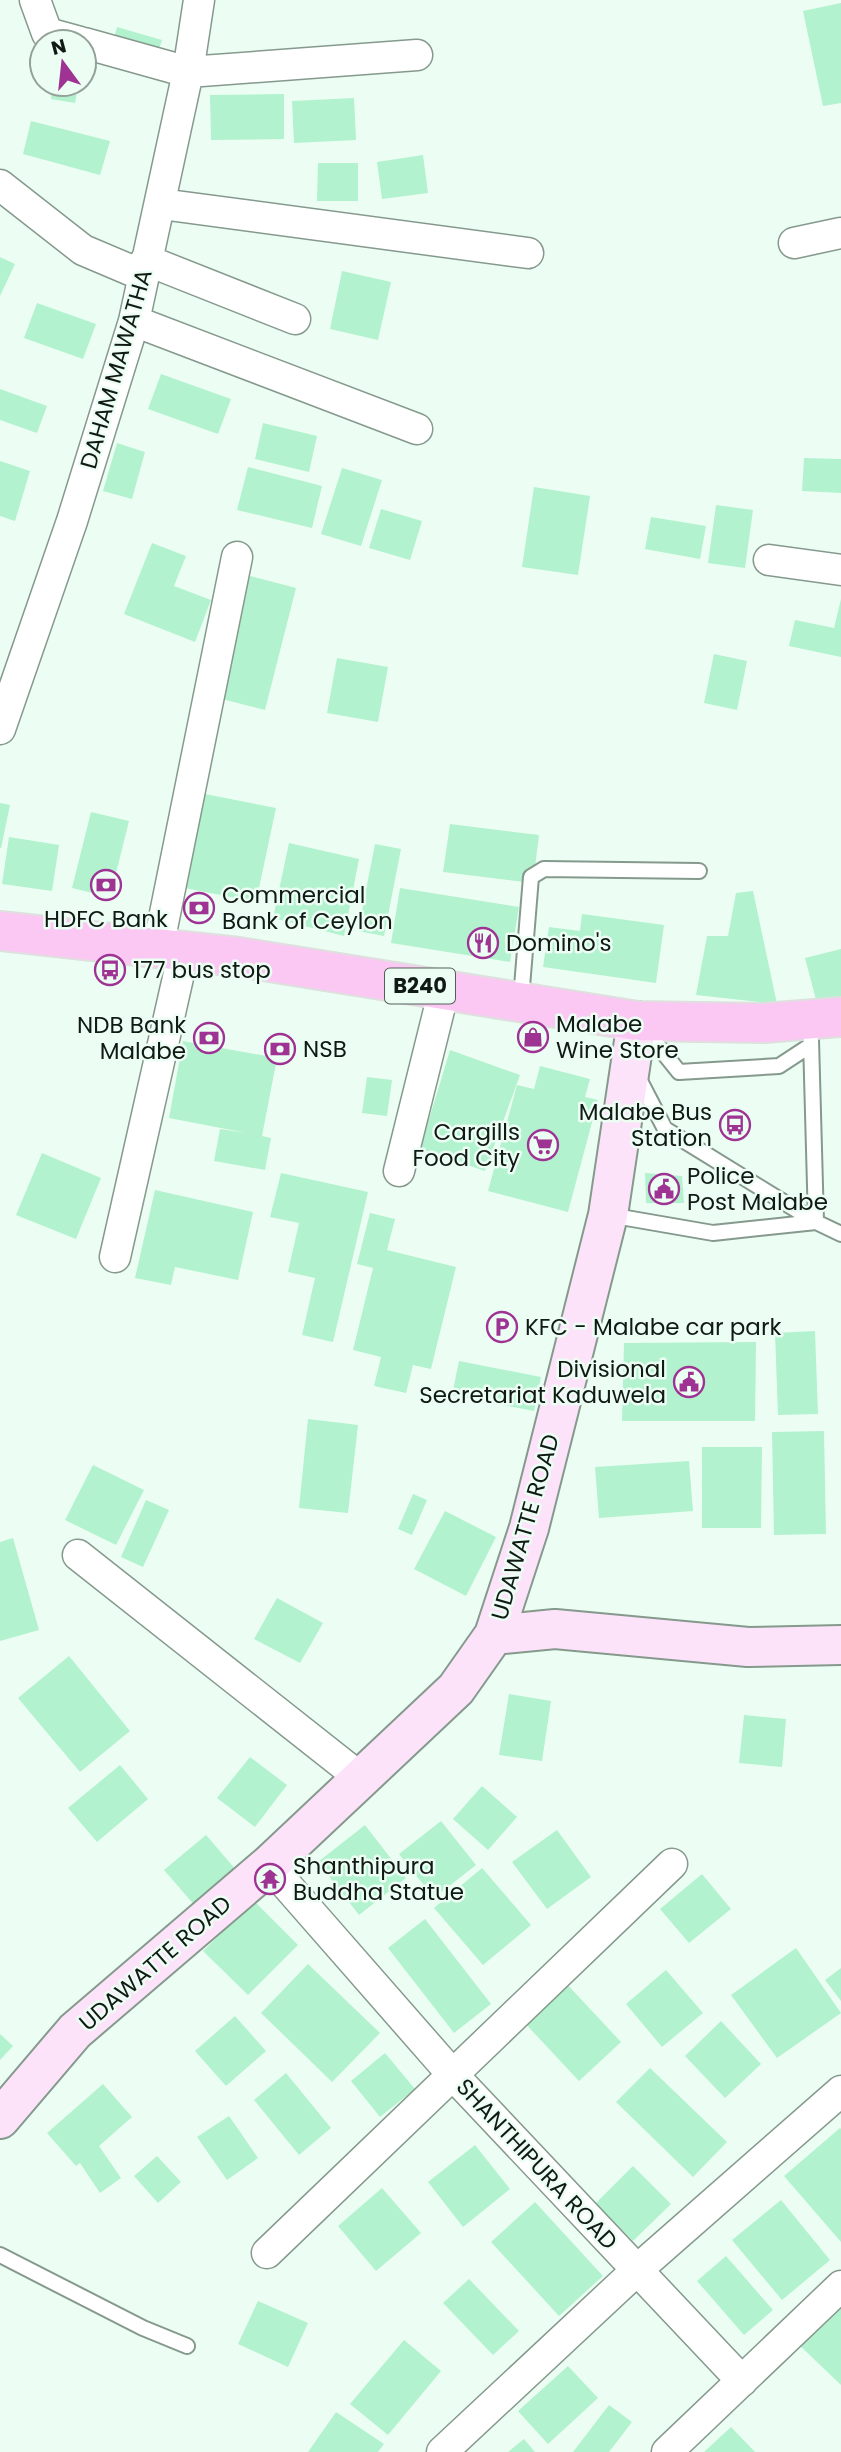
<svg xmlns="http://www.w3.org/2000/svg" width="841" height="2452" font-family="Poppins,sans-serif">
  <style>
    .building { fill: #b2f2ce }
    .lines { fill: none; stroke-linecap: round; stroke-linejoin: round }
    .lane-casing { stroke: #85998d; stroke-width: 18 }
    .street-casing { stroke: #85998d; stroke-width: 33 }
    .secondary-casing { stroke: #85998d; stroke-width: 42 }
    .primary-casing { stroke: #dedfde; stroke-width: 42 }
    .lane { stroke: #fff; stroke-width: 14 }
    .street { stroke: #fff; stroke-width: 30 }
    .secondary { stroke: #fde3f9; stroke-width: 38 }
    .primary { stroke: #fbc8f3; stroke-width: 38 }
    .labels { text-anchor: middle; stroke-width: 5; stroke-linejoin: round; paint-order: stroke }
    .shield { fill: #ecfef3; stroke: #535e58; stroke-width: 2 }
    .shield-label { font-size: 21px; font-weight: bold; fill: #111915 }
    .street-label { font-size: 23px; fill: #111915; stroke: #ecfef3 }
    .poi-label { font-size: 23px; fill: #111915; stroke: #ecfef3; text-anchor: start }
  </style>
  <rect width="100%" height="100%" fill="#ecfef3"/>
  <path class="building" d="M841 3V103L823 106 803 11Z
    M117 27 162 40 155 62 111 50Z
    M53 84 78 86 75 103 51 99Z
    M284 94V139L211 140 210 95Z
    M354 98 356 140 294 143 292 101Z
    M31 121 110 141 100 175 23 154Z
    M423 155 428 193 382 199 377 162Z
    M318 163H358V201H317Z
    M0 257 15 264 0 296Z
    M342 271 391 282 378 340 330 329Z
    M37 303 96 324 83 359 24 338Z
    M161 374 231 399 218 434 148 409Z
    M0 389 47 406 37 433 0 420Z
    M263 423 317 436 309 472 255 459Z
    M117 443 145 452 132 499 103 491Z
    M804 458 841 459V493L802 491Z
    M0 461 30 471 15 521 0 516Z
    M248 467 322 486 312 528 237 510Z
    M342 468 382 480 361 546 321 534Z
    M534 487 590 496 578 575 522 567Z
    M716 505 753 510 745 568 708 563Z
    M381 509 422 521 410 560 369 548Z
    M651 517 706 526 700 559 645 549Z
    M152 543 186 556 174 586 211 600 195 642 124 614Z
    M250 576 296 588 265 710 218 698Z
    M841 599V657L789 646 795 620 834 628Z
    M714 654 747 661 737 710 704 703Z
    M337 658 388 667 378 722 327 713Z
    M200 793 276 808 256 902 180 887Z
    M0 803 10 805 1 848H0Z
    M91 812 129 821 110 897 72 888Z
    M450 824 539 835 533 883 443 872Z
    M9 837 59 845 52 891 2 884Z
    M289 843 359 859 344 936 273 918Z
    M375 844 401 849 384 936 358 931Z
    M400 888 519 907 510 962 391 943Z
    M753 891 777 1004 696 995 707 936H728L736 893Z
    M582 914 664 925 656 983 543 967 549 927 580 931Z
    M841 949V1005L819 1011 805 958Z
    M183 1041 277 1058 262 1136 271 1138 265 1170 214 1161 220 1129 247 1133 169 1118Z
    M450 1050 520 1075 485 1171 420 1149Z
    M540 1066 590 1079 585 1097 598 1100 568 1212 488 1191 517 1085 534 1089Z
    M367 1077 392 1080 387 1116 362 1113Z
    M42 1153 101 1178 76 1239 16 1215Z
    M281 1173 368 1192 333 1342 302 1335 315 1278 288 1272 299 1223 270 1217Z
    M645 1173 682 1176 684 1203H646Z
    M155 1190 253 1212 238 1280 175 1267 171 1285 135 1278Z
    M370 1213 395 1219 387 1250 456 1267 431 1369 413 1365 406 1393 374 1386 381 1357 353 1350 373 1268 357 1264Z
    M815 1331 818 1414 778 1415 775 1333Z
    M756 1342 755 1421H622L624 1343Z
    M459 1361 541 1377 534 1411 452 1395Z
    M308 1419 358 1425 348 1513 299 1508Z
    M824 1431 826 1534 774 1535 772 1432Z
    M702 1447H762L761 1528H702Z
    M689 1461 693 1511 599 1518 595 1467Z
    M93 1465 144 1490 116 1545 65 1520Z
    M413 1494 427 1500 412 1535 398 1529Z
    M146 1500 169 1510 143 1567 121 1557Z
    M445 1511 496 1537 466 1596 414 1569Z
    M13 1538 39 1630 0 1641V1542Z
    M277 1598 323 1623 300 1663 254 1639Z
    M69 1656 130 1731 80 1772 18 1698Z
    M509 1694 551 1701 542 1761 499 1755Z
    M744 1715 786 1719 782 1767 739 1763Z
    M250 1757 287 1785 255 1827 217 1798Z
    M120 1765 148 1799 97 1842 68 1808Z
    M482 1786 517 1817 488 1850 453 1819Z
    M441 1821 476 1865 434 1898 399 1854Z
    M365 1825 406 1878 359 1915 318 1862Z
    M557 1830 591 1877 547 1909 512 1862Z
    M206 1835 237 1871 196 1907 164 1870Z
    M482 1868 531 1925 483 1965 434 1908Z
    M702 1874 731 1909 689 1943 660 1909Z
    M254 1901 298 1945 248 1995 203 1951Z
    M425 1919 491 2004 454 2033 388 1948Z
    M796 1948 841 2013 777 2058 731 1995Z
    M308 1964 380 2033 332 2082 261 2013Z
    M841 1968V2001L825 1980Z
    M666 1970 703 2013 662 2047 626 2004Z
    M564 1981 621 2042 579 2081 522 2020Z
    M235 2016 266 2051 226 2086 195 2051Z
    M721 2021 761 2064 725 2098 685 2056Z
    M0 2034 13 2046 0 2060Z
    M385 2053 415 2089 380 2117 351 2081Z
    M650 2068 727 2142 693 2177 616 2102Z
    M286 2073 331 2128 299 2155 254 2100Z
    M103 2084 132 2117 99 2146 121 2178 100 2193 80 2163 76 2166 47 2133Z
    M229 2116 258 2158 227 2180 197 2137Z
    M840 2128 841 2129V2242L784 2176Z
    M475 2145 510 2189 463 2227 428 2182Z
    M157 2156 181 2182 158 2203 134 2176Z
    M633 2166 671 2204 633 2241 595 2204Z
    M382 2188 421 2233 376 2271 338 2226Z
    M781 2200 830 2260 782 2300 732 2240Z
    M535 2202 603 2276 559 2316 491 2242Z
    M726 2256 773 2310 744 2335 697 2281Z
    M469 2279 519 2331 493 2355 443 2303Z
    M841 2292V2385L794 2340Z
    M258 2301 308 2323 288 2367 238 2344Z
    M404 2340 441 2371 388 2435 350 2404Z
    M568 2366 598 2398 548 2444 518 2411Z
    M609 2405 632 2422 609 2452H573Z
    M336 2412 384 2444 378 2452H308Z
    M731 2427 755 2452H704Z
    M524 2439 535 2452H508Z"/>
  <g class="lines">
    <g class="lane-casing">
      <path id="lane" d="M521 999 531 877 544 869 699 871
        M642 1026 679 1072 779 1066 811 1045
        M811 1040 816 1222
        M638 1077 665 1129 816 1222
        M609 1215 713 1233 816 1222 841 1234
        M0 2255 143 2328 187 2346"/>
    </g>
    <g class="street-casing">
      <path id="street" d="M35 0 47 33 80 42
        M84 43 188 72 417 55
        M0 185 83 250 142 275
        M161 204 528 253
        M794 243 841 233
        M146 260 295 319
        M134 321 417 429
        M769 560 841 570
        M0 729 72 521 134 321 188 72 199 0
        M158 948 237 557
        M399 1171 444 990
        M115 1257 184 951
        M78 1555 363 1780
        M269 1865 452 2074 742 2381
        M267 2253 672 1864
        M442 2452 637 2270 841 2091
        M667 2452 841 2286"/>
    </g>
    <g class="secondary-casing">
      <path id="secondary" d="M494 1635 555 1629 748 1647 841 1645
        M0 2119 75 2031 269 1865 456 1689 494 1635 529 1528 608 1215 637 1021"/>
    </g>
    <g class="primary-casing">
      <path id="primary" d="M0 931 238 957 637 1021 764 1023 841 1017"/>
    </g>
    <use href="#lane" class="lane"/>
    <use href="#street" class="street"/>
    <use href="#secondary" class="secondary"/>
    <use href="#primary" class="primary"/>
  </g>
  <defs>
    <g id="bank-ring" transform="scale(1.575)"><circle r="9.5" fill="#ecfef3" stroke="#9e3393" stroke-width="1.5"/><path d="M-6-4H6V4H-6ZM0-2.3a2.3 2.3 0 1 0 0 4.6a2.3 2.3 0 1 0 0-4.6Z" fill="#9e3393"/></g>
    <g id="restaurant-ring" transform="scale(1.575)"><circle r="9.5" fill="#ecfef3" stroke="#9e3393" stroke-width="1.5"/><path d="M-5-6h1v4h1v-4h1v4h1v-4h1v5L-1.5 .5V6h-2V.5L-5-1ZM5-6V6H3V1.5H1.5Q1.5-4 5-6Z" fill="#9e3393"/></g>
    <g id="bus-ring" transform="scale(1.575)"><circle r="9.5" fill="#ecfef3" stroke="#9e3393" stroke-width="1.5"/><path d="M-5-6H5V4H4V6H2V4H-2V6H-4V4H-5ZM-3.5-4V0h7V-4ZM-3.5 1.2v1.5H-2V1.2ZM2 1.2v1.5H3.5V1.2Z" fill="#9e3393"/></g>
    <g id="shop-ring" transform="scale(1.575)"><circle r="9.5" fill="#ecfef3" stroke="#9e3393" stroke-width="1.5"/><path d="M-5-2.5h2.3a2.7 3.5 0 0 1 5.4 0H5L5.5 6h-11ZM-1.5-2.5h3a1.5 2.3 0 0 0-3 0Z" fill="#9e3393"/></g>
    <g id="supermarket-ring" transform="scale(1.575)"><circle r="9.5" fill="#ecfef3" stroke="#9e3393" stroke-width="1.5"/><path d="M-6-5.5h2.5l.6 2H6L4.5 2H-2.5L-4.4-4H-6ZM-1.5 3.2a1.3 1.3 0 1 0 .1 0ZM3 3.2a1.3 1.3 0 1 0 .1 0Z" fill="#9e3393"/></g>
    <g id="civic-ring" transform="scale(1.575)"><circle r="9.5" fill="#ecfef3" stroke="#9e3393" stroke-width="1.5"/><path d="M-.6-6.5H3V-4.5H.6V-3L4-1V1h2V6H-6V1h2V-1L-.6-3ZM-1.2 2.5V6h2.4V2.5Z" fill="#9e3393"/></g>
    <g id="parking-ring" transform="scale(1.575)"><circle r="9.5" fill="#ecfef3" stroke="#9e3393" stroke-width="1.5"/><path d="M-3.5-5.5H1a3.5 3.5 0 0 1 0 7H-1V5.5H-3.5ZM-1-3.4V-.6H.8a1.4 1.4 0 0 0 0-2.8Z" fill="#9e3393"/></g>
    <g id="temple-ring" transform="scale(1.575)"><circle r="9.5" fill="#ecfef3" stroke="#9e3393" stroke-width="1.5"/><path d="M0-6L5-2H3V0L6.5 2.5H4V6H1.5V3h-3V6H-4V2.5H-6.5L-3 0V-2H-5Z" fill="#9e3393"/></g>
  </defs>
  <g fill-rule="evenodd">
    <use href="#bank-ring" x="106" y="885"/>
    <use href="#bank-ring" x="199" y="908"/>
    <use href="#restaurant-ring" x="483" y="943"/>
    <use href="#bus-ring" x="110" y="970"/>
    <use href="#shop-ring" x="533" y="1037"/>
    <use href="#bank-ring" x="209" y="1038"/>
    <use href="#bank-ring" x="280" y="1049"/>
    <use href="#bus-ring" x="735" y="1125"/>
    <use href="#supermarket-ring" x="543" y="1145"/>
    <use href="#civic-ring" x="664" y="1189"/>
    <use href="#parking-ring" x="502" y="1327"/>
    <use href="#civic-ring" x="689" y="1382"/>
    <use href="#temple-ring" x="270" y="1879"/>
  </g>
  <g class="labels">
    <rect class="shield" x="385" y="968.5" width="70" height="35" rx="5"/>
    <g class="shield-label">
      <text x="420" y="993">B240</text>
    </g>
    <g class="street-label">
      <text transform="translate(116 369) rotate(-74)" y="8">DAHAM MAWATHA</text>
      <text transform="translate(525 1527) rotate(-74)" y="8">UDAWATTE ROAD</text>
      <text transform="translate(155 1963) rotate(-41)" y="8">UDAWATTE ROAD</text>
      <text transform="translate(537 2164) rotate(47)" y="8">SHANTHIPURA ROAD</text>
    </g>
    <g class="poi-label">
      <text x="222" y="903">Commercial<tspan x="222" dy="26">Bank of Ceylon</tspan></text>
      <text x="106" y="927" text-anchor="middle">HDFC Bank</text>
      <text x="506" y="951">Domino's</text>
      <text x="133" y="978">177 bus stop</text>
      <text x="556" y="1032">Malabe<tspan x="556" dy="26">Wine Store</tspan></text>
      <text x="186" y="1033" text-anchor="end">NDB Bank<tspan x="186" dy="26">Malabe</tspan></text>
      <text x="303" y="1057">NSB</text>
      <text x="712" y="1120" text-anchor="end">Malabe Bus<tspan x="712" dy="26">Station</tspan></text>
      <text x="520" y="1140" text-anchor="end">Cargills<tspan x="520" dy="26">Food City</tspan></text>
      <text x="687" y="1184">Police<tspan x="687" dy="26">Post Malabe</tspan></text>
      <text x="525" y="1335">KFC - Malabe car park</text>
      <text x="666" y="1377" text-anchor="end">Divisional<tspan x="666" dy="26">Secretariat Kaduwela</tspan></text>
      <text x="293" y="1874">Shanthipura<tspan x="293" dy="26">Buddha Statue</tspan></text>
    </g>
  </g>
  <g transform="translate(63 63) rotate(345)"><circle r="33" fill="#ecfef3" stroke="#94a29a" stroke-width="2"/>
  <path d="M0-5L12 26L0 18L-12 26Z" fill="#9e3393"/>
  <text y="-10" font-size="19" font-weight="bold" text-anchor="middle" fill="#111915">N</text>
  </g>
</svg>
